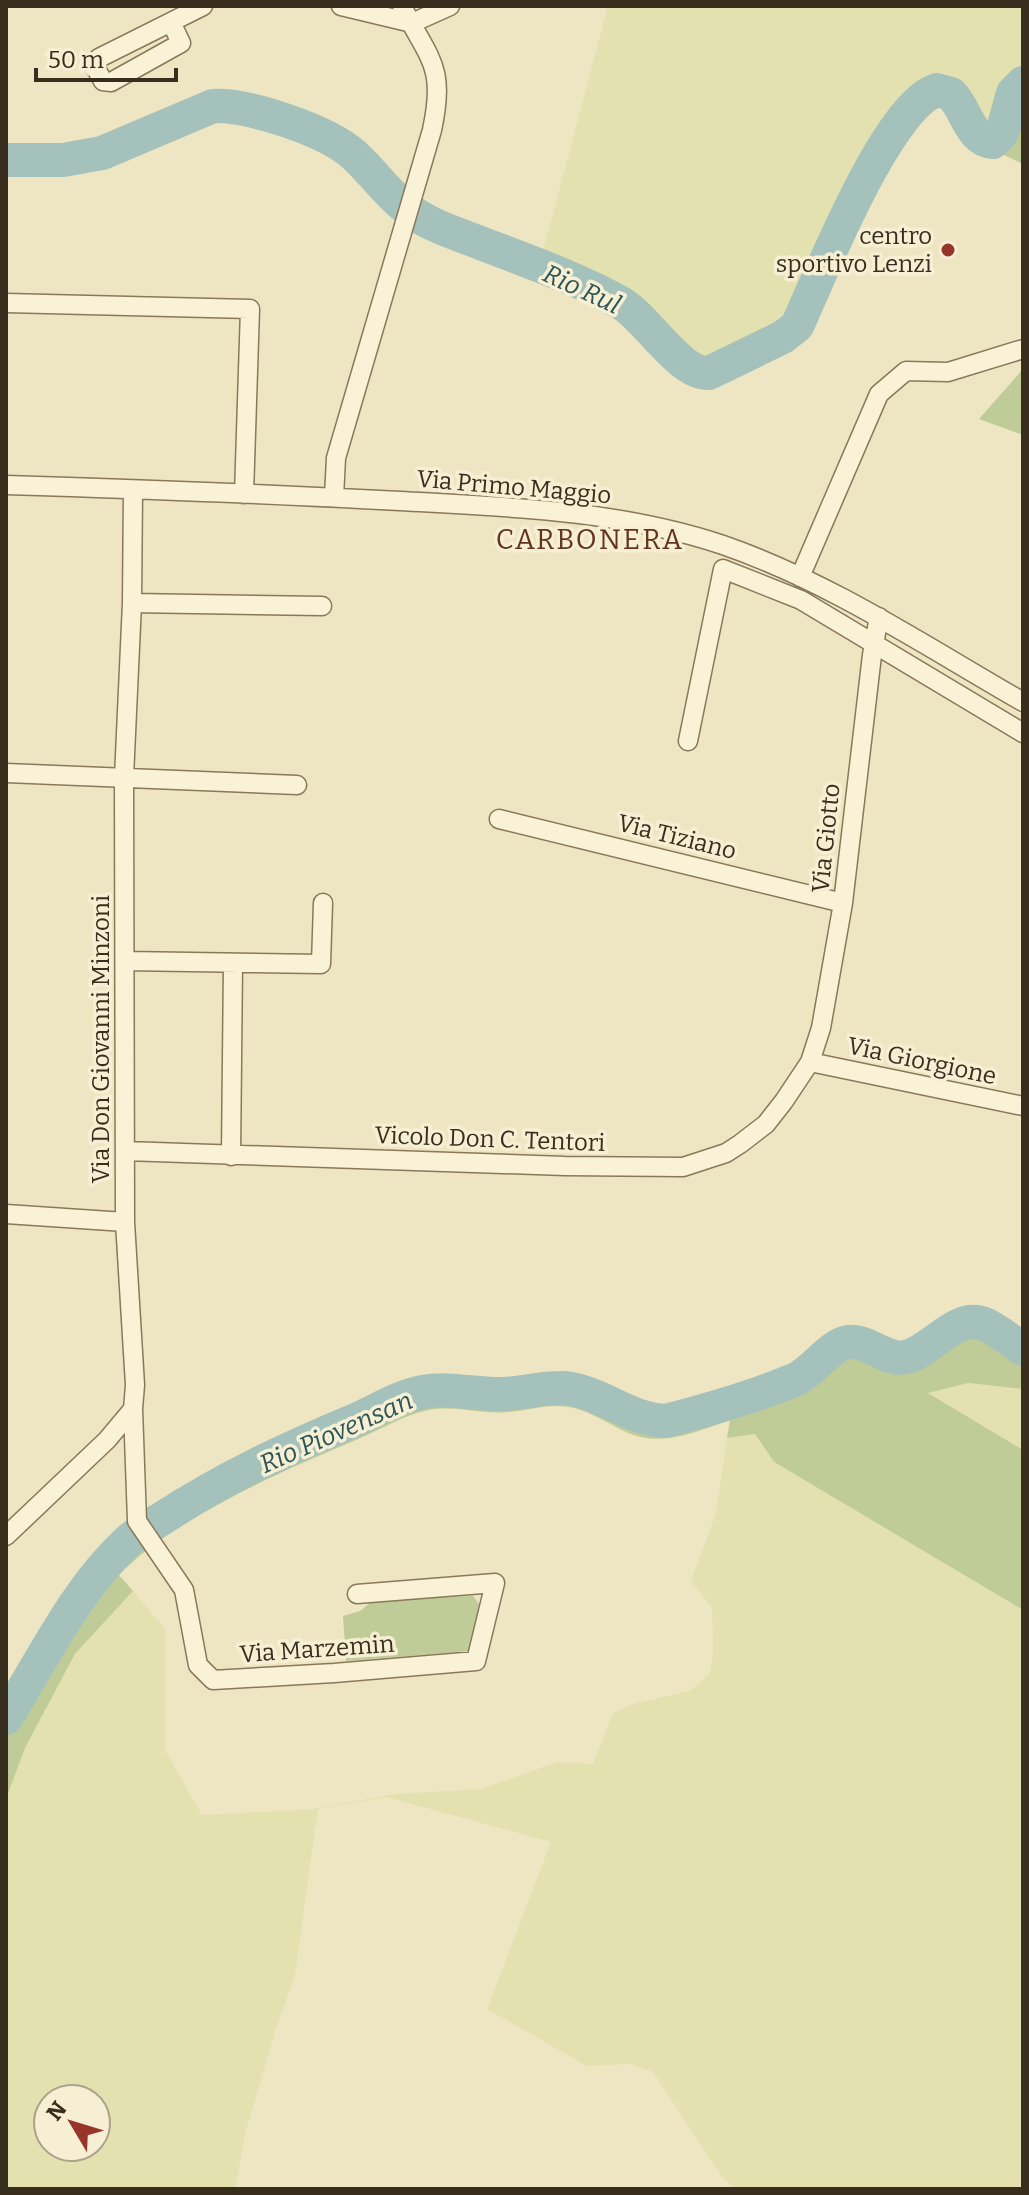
<svg xmlns="http://www.w3.org/2000/svg" width="1029" height="2195" font-family="Bitter,serif">
  <style>
    .farmland { fill: #e4e1b1; fill-rule: evenodd }
    .green { fill: #c0cc97 }
    .lines { fill: none; stroke-linecap: round; stroke-linejoin: round }
    .river { stroke: #a5c1bc; stroke-width: 34 }
    .minor-casing { stroke: #89785a; stroke-width: 21 }
    .minor { stroke: #f9f2d7; stroke-width: 18 }
    .poi-dot { fill: #98352a; stroke: #f6efd3; stroke-width: 3 }
    .labels { text-anchor: middle; stroke-width: 7; stroke-linejoin: round; paint-order: stroke }
    .poi-label { font-size: 24px; fill: #382e1e; stroke: #f6efd3; text-anchor: end }
    .street-label { font-size: 24px; fill: #382e1e; stroke: #f6efd3 }
    .water-label { font-size: 26px; font-style: italic; fill: #2d5658; stroke: #f6efd3 }
    .quarter-label { font-size: 28px; letter-spacing: 2px; fill: #65341d; stroke: #f6efd3 }
  </style>
  <rect width="100%" height="100%" fill="#eee6c3"/>
  <path class="farmland" d="M608 6H1023V65L1004 155 993 159 970 148 945 109 933 104 912 125 901 140 805 334 785 353 715 387H695L679 376 629 324 616 314 534 278 541 259Z
    M968 1383 1023 1389V1450L927 1393Z
    M755 1434 774 1462 1023 1610V2189H735L722 2177 653 2072 630 2064 587 2066 487 2009 551 1842 386 1797 318 1809 295 1975 276 2029 246 2130 235 2189H6V1799L25 1748 75 1654 133 1591 165 1629V1750L202 1815 314 1809 395 1794 481 1789 558 1762 593 1764 613 1713 636 1703 690 1691 710 1673 713 1652 712 1608 691 1581 716 1513 727 1438ZM48 2099H96V2147H48Z"/>
  <path class="green" d="M1023 65V164L1004 155Z
    M1023 369V435L979 419Z
    M972 1308 1000 1316 1023 1332V1389L968 1383 928 1393 1023 1450V1610L774 1462 755 1434 727 1438 730 1420C695 1432 660 1449 624 1431 601 1420 583 1406 556 1406 540 1406 524 1411 508 1412 482 1415 455 1405 429 1410 402 1415 381 1430 356 1440 282 1471 174 1518 119 1575L133 1591 75 1654 25 1748 6 1799V1692L75 1580 92 1558 118 1531 186 1487 308 1425 346 1410 391 1388 425 1378 504 1381 559 1375 589 1379 636 1402 665 1408 787 1370 828 1338 846 1328 868 1331 900 1346C927 1339 943 1312 972 1308Z
    M473 1596 480 1605 470 1651 346 1661 343 1616 360 1611 375 1599Z"/>
  <g class="lines">
    <path class="river" d="M6 160H63L102 153 213 106C248 104 328 131 354 155 378 177 395 205 425 220 439 228 455 233 470 239 519 258 575 277 621 303 647 318 680 375 709 373L783 337 797 326C821 274 887 106 937 90L951 94C966 108 970 141 993 142L1002 133 1013 93 1023 83
      M6 1718C43 1659 75 1591 126 1543 137 1532 153 1524 166 1516 224 1478 287 1449 351 1422 375 1412 397 1397 423 1392 450 1387 476 1395 502 1394 522 1394 542 1387 563 1388 601 1391 628 1420 666 1421 708 1410 754 1397 794 1380 812 1373 830 1345 848 1342 868 1339 886 1362 906 1357 932 1351 954 1315 982 1323 996 1328 1010 1341 1023 1349"/>
    <g class="minor-casing">
      <path id="minor" d="M341 6 412 23
        M171 22 181 43 111 82 103 81 95 67 99 58 203 6
        M412 23 450 6
        M6 303 250 309 244 494
        M6 485C137 489 268 494 400 501 508 507 619 510 723 545 830 582 925 646 1023 702
        M334 497 336 458 432 130C446 65 429 60 402 6
        M800 577 879 394 906 371 948 372 1023 349
        M132 603 322 606
        M688 741 723 569 801 600 1023 733
        M6 773 297 785
        M499 819 843 903
        M125 961 321 964 323 903
        M810 1062 1023 1106
        M126 1151 565 1166 683 1167 726 1153 740 1144 766 1124 784 1101 810 1062 821 1028 843 903 872 655 879 617
        M231 1156 233 963
        M6 1214 125 1222
        M133 1409 137 1521 184 1590 198 1665 213 1680 334 1673 476 1661 495 1583 357 1594
        M6 1536 107 1440 133 1409 135 1385 125 1222 124 777 132 603 133 490"/>
    </g>
    <use href="#minor" class="minor"/>
  </g>
  <circle class="poi-dot" cx="948" cy="250" r="8"/>
  <g class="labels">
    <g class="poi-label">
      <text x="932" y="244">centro<tspan x="932" dy="28">sportivo Lenzi</tspan></text>
    </g>
    <g class="street-label">
      <text transform="translate(514 487) rotate(5)" y="8">Via Primo Maggio</text>
      <text transform="translate(677 837) rotate(14)" y="8">Via Tiziano</text>
      <text transform="translate(826 838) rotate(-84)" y="8">Via Giotto</text>
      <text transform="translate(101 1039) rotate(-90)" y="8">Via Don Giovanni Minzoni</text>
      <text transform="translate(922 1061) rotate(12)" y="8">Via Giorgione</text>
      <text transform="translate(490 1139) rotate(2)" y="8">Vicolo Don C. Tentori</text>
      <text transform="translate(317 1649) rotate(-4)" y="8">Via Marzemin</text>
    </g>
    <g class="water-label">
      <text transform="translate(582 289) rotate(25)" y="9">Rio Rul</text>
      <text transform="translate(336 1432) rotate(-24)" y="9">Rio Piovensan</text>
    </g>
    <g class="quarter-label">
      <text x="590" y="549">CARBONERA</text>
    </g>
  </g>
  <rect width="1029" height="2195" fill="none" stroke="#382e1e" stroke-width="16"/>
  <g transform="translate(72 2123) rotate(308)"><circle r="38" fill="#f6efd3" stroke="#aaa28b" stroke-width="2"/>
  <path d="M0-6L14 30L0 20L-14 30Z" fill="#98352a"/>
  <text y="-12" font-size="22" font-weight="bold" text-anchor="middle" fill="#382e1e">N</text>
  </g>
  <path d="M36 68v12h140v-12" fill="none" stroke="#382e1e" stroke-width="4"/>
  <text x="48" y="68" font-size="24" fill="#382e1e" stroke="#f6efd3" stroke-width="6" paint-order="stroke">50 m</text>
</svg>
